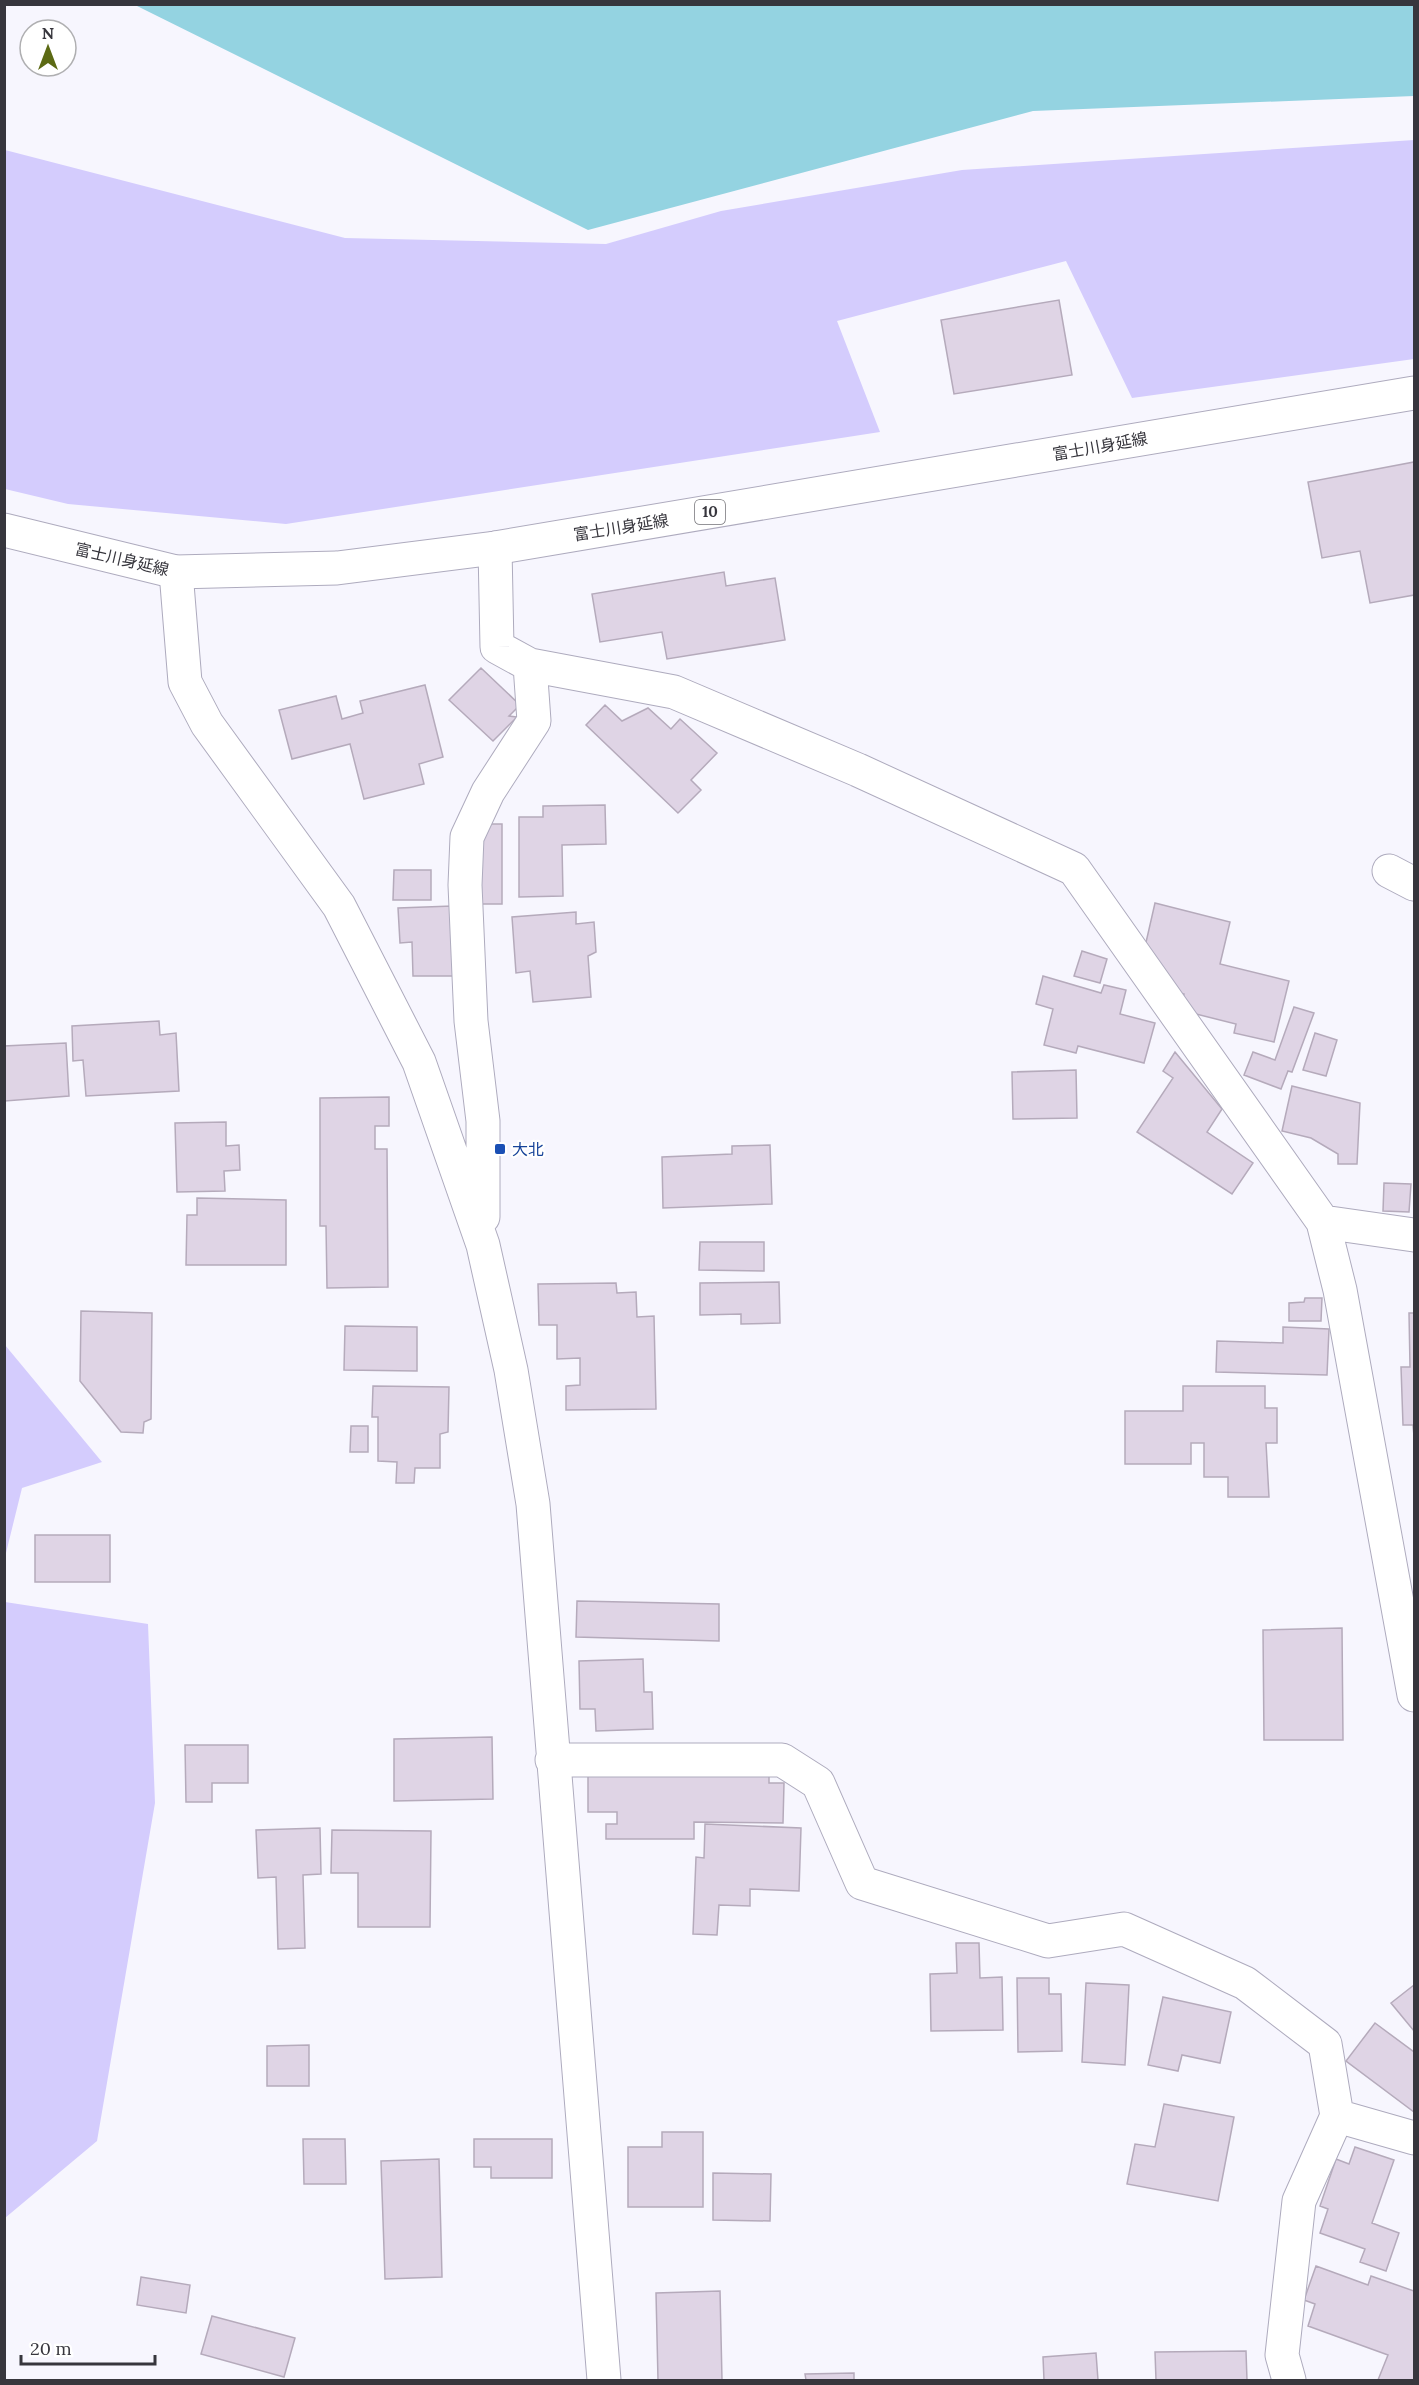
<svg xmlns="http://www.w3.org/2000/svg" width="1419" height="2385" font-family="Lora,'Noto Sans JP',serif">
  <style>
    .green { fill: #d4ccfd }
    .water { fill: #94d3e1 }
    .building { fill: #dfd4e5; stroke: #b5aabb; stroke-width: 1.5 }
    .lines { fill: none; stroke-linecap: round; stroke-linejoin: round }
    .minor-casing { stroke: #aeabbe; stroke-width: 35 }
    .major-casing { stroke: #aeabbe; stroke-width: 35 }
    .minor { stroke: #fff; stroke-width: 33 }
    .major { stroke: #fff; stroke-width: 33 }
    .transit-dot { fill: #1a4fb4; stroke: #fff; stroke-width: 2 }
    .labels { text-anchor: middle; stroke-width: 4.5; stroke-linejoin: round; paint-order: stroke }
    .shield { fill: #fff; stroke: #737277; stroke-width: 1.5 }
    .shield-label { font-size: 15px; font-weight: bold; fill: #37363d }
    .street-label { font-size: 16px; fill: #37363d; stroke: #fff }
    .transit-label { font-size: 16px; fill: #164399; stroke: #fff; text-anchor: start }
  </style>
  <rect width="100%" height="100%" fill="#f7f6fe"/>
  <path class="green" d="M1414 140V359L1132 398 1066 261 837 321 880 432 286 524 68 504 5 489V150L345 238 606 244 721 211 962 170Z
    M5 1345 102 1462 22 1488 5 1557Z
    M5 1602 148 1624 155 1803 97 2141 5 2218Z"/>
  <path class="water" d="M135 5H1414V96L1033 111 588 230Z"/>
  <path class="building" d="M1059 300 1072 375 954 394 941 320Z
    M1414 462V595L1370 603 1360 551 1322 558 1308 482Z
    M724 572 726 586 775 578 785 640 667 659 662 632 600 642 592 594Z
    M481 668 520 705 509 716 517 717 493 741 449 700Z
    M425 685 443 757 419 764 424 784 364 799 350 744 292 759 279 710 336 696 342 719 363 713 360 701Z
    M605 705 622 721 648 708 671 729 680 719 717 753 691 780 701 790 678 813 586 725Z
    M605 805 606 844 562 845 563 896 519 897V817H543V806Z
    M480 824H502V904H481Z
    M394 870H431V900H393Z
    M1155 903 1230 922 1220 964 1289 981 1274 1042 1234 1033 1236 1024 1180 1010 1184 994 1172 991 1144 951Z
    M452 906 454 976H413L412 942 400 943 398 908Z
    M576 912V924L594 922 596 952 588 956 591 997 533 1002 530 971 516 973 512 917Z
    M1082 951 1107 959 1100 983 1074 976Z
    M1043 976 1101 993 1104 985 1126 990 1120 1014 1155 1023 1144 1063 1078 1046 1076 1053 1044 1045 1053 1009 1036 1004Z
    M1294 1007 1314 1013 1292 1072 1288 1071 1281 1089 1244 1075 1253 1052 1275 1060Z
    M159 1021 160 1035 176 1033 179 1091 86 1096 83 1060 73 1061 72 1026Z
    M1315 1033 1337 1040 1326 1076 1303 1070Z
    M66 1043 69 1096 5 1101 4 1046Z
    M1175 1052 1222 1109 1207 1132 1253 1163 1232 1194 1137 1132 1173 1078 1163 1071Z
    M1076 1070 1077 1118 1013 1119 1012 1072Z
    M1292 1086 1360 1103 1357 1164H1338V1154L1311 1138 1282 1131Z
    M389 1097V1126H375V1149H387L388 1287 327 1288 326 1226H320V1098Z
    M226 1122V1146L239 1145 240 1170 224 1171 225 1191 177 1192 175 1123Z
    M770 1145 772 1204 663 1208 662 1157 732 1154V1146Z
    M1384 1183 1411 1184 1409 1212 1383 1211Z
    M197 1198 286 1200V1265H186L187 1215H197Z
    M700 1242H764V1271L699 1270Z
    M779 1282 780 1323 741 1324V1314L700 1315V1283Z
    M616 1283 617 1293 636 1292 637 1317 654 1316 656 1409 566 1410V1386L580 1385V1358L557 1359V1325H539L538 1284Z
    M1305 1298H1322L1321 1321H1289V1303L1304 1302Z
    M81 1311 152 1313 151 1419 144 1422 143 1433 121 1432 80 1381Z
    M1409 1313H1414V1436L1413 1425H1403L1401 1367H1410Z
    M345 1326 417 1327V1371L344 1370Z
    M1283 1327 1329 1329 1327 1375 1216 1372 1217 1341 1283 1343Z
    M373 1386 449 1387 448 1432 440 1434V1468H415L414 1483H396L397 1462 378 1461V1417H372Z
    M1183 1386H1265V1408H1277V1443H1266L1269 1497H1228V1477H1204V1443H1191V1464H1125V1411H1183Z
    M351 1426H368V1452H350Z
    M35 1535H110V1582H35Z
    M577 1601 719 1604V1641L576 1637Z
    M1342 1628 1343 1740H1264L1263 1630Z
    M643 1659 644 1692H652L653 1729 596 1731 595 1709H580L579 1661Z
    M492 1737 493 1799 394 1801V1739Z
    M185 1745H248V1783H212V1802H186Z
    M588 1773 769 1774V1783H784L783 1823 694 1822V1839H606V1824H617V1812H588Z
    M705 1824 801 1828 799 1891 750 1889V1906L719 1905 717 1935 693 1934 696 1857 704 1858Z
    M320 1828 321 1874 303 1875 305 1948 278 1949 276 1877 258 1878 256 1830Z
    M332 1830 431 1831 430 1927H358V1873H331Z
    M956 1943H979L980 1978 1002 1977 1003 2030 931 2031 930 1974 957 1973Z
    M1017 1978H1049V1994H1061L1062 2051 1018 2052Z
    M1086 1983 1129 1985 1125 2065 1082 2062Z
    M1414 1985V2031L1391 2003Z
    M1163 1997 1231 2012 1220 2063 1182 2055 1178 2071 1148 2065Z
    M1375 2023 1414 2052V2112L1346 2061Z
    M309 2045V2086H267V2046Z
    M1164 2104 1234 2117 1218 2201 1127 2184 1135 2144 1155 2147Z
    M662 2132H703V2207H628V2147H662Z
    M303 2139H345L346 2184H304Z
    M474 2139H552V2178H491V2167H474Z
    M1355 2147 1394 2160 1372 2223 1399 2233 1386 2271 1360 2262 1365 2249 1320 2233 1328 2209 1320 2206 1336 2159 1349 2164Z
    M439 2159 442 2277 385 2279 381 2161Z
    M713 2173 771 2174 770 2221 713 2220Z
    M1316 2266 1368 2285 1371 2276 1414 2291V2380H1378L1388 2355 1308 2326 1315 2304 1304 2300Z
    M141 2277 190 2285 186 2313 137 2305Z
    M720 2291 722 2380H658L656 2293Z
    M212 2316 295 2338 284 2377 201 2354Z
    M1246 2351 1247 2380H1156L1155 2352Z
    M1096 2353 1098 2380H1044L1043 2357Z
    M854 2373V2380H806L805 2374Z"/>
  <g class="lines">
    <g class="minor-casing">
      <path id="minor" d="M495 548 497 647 530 665 674 692 858 770 1074 869 1323 1222 1340 1290 1414 1695
        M176 572 185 682 207 724 339 906 419 1062 483 1245 511 1370 533 1504 604 2380
        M1389 871 1414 884
        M483 1217V1121L471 1021 465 885 467 837 488 792 534 721 530 665
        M1323 1222 1414 1235
        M552 1760H782L818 1783 862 1883 1048 1941 1124 1929 1245 1983 1325 2044 1337 2116
        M1289 2380 1282 2355 1299 2201 1337 2116 1414 2138"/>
    </g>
    <g class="major-casing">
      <path id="major" d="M4 530 176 572 337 568 495 548 1414 393"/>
    </g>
    <use href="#minor" class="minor"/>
    <use href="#major" class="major"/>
  </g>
  <rect class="transit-dot" x="494" y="1143" width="12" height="12" rx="3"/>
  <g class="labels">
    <rect class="shield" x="695" y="500" width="30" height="24" rx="4.5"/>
    <g class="shield-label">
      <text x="710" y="517">10</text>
    </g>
    <g class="street-label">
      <text transform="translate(1100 446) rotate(-10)" y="6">富士川身延線</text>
      <text transform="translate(621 527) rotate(-9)" y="6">富士川身延線</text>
      <text transform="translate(122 559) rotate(13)" y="6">富士川身延線</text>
    </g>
    <g class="transit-label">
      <text x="512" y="1155">大北</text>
    </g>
  </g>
  <rect width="1419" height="2385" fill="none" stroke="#37363d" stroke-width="12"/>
  <g transform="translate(48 48)"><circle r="28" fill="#ffffff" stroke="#afafb1" stroke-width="1.5"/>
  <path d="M0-4.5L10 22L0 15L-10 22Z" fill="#5c6a14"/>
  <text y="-9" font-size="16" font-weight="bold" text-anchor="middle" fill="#37363d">N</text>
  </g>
  <path d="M21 2355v9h134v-9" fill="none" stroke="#37363d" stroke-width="3"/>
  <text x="30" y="2355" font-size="18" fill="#37363d" stroke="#ffffff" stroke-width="4.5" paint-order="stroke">20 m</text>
</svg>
